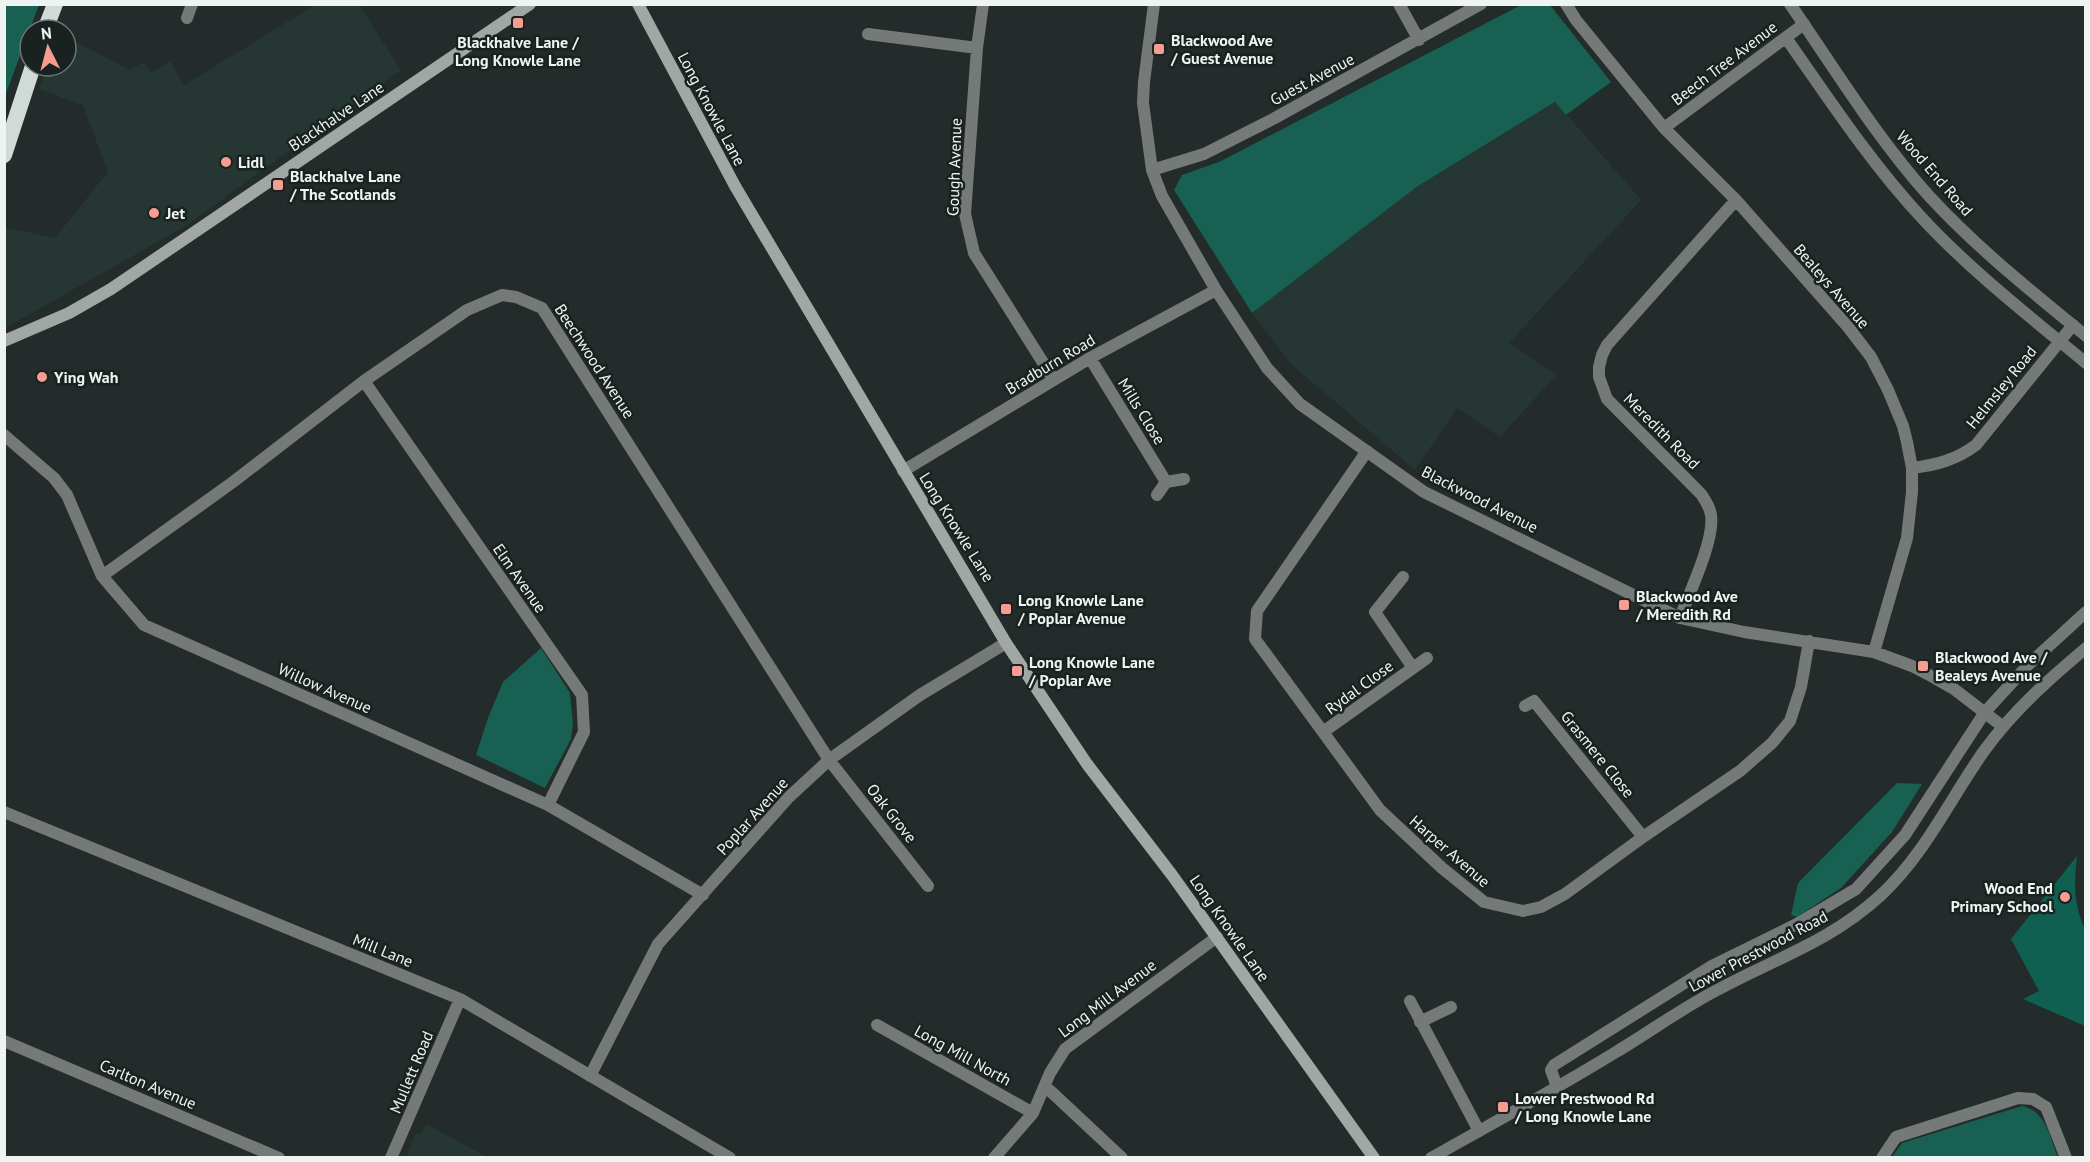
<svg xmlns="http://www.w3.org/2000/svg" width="2090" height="1162" font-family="'PT Sans',sans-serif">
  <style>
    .built { fill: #263733 }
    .green { fill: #186052 }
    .forest { fill: #0f6051 }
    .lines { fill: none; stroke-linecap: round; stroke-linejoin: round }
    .minor { stroke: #757a78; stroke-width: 12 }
    .tertiary { stroke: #757a78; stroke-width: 12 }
    .secondary { stroke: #a0a7a5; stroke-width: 12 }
    .trunk { stroke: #d0dbd8; stroke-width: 16 }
    .poi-dot { fill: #f59c93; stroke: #192220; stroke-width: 2 }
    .labels { text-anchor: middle; stroke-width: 5; stroke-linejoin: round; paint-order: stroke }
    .poi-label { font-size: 16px; font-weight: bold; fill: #eef4f2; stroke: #192220; text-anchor: start }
    .street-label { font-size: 16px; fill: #eef4f2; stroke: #192220 }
  </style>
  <rect width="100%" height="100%" fill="#232c2a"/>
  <path class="built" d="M315 5H359L401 70 184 227 5 328 4 234 7 228 55 238 108 172 83 105 39 89 48 66H66V37L130 70 144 62 151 73 170 61 184 85Z
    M1556 102 1641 200 1509 343 1556 375 1500 437 1457 408 1415 470 1291 364 1252 313 1418 186Z
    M426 1124 487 1157H406L415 1135 421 1134Z"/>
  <path class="green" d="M7 5H39L5 96 4 11Z
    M1521 5H1550L1611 82 1566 115 1555 102 1418 186 1252 313 1174 190 1182 175 1219 162Z
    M541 648 570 693 573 724 571 739 545 788 476 755 488 718 503 682Z
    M1897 783 1922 784 1892 832 1841 888 1797 917 1791 915 1798 883Z
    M2022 1106C2047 1112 2049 1136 2058 1157H1892L1902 1143Z"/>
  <path class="forest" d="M2077 856C2074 885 2073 905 2086 931L2085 1026 2023 999 2039 991 2011 939Z"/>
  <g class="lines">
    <path class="minor" d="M983 4 977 48 965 214 974 253 1054 380
      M1154 4 1144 82 1143 103 1152 170 1162 196 1216 290 1267 368 1300 404 1424 492 1680 618 1744 632 1874 652 1912 666 1933 677 1954 689 2002 726
      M1399 4 1419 40
      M1566 4 1576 20 1664 128 1736 200 1848 327 1871 357 1888 390 1903 426 1907 442 1912 468V492L1907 538 1874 652
      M187 18 192 4
      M868 34 977 48
      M1786 38C1829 99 1870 162 1921 217 1971 271 2029 316 2086 363
      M1664 128 1804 24
      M1152 170 1204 154 1273 119 1481 4
      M1090 358 1166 482
      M364 381 582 695 584 732 548 805
      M4 435 54 478 67 495 102 576 144 625 548 805 703 895
      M1367 451 1257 611 1255 639 1380 810 1442 868 1484 902 1523 911 1541 907 1565 894 1643 837 1740 771 1772 743 1790 721 1801 687 1809 641
      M1912 468C1936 465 1956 460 1976 445L2073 325
      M903 471 1090 358 1216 290
      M1157 495 1166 482 1184 479
      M102 576 233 482 364 381 467 310 502 295 516 297 542 308 829 760 928 886
      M1403 577 1375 612 1413 668
      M1680 618C1689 593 1715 540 1711 515 1710 507 1705 500 1701 494L1607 399 1599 377V367L1602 355 1607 345 1736 200
      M1525 706 1534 701 1643 837
      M1323 732 1427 658
      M4 812 460 999 730 1158
      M1410 1001 1479 1131
      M1420 1022 1451 1007
      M877 1025 1033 1113
      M4 1041 279 1158
      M590 1076 658 944 789 797 829 760 920 695 1006 643
      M1045 1086 1122 1158
      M1557 1087 1551 1070 1554 1065 1710 967 1797 924 1856 889 1905 835 1985 712 2029 664 2086 612
      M391 1158 460 999
      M994 1158 1033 1113 1050 1073 1065 1049 1217 937
      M1882 1158 1896 1137 2018 1098 2033 1099 2046 1107 2066 1158"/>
    <path class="tertiary" d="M1790 4C1835 69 1876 137 1929 196 1977 248 2031 291 2086 336
      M1431 1158C1493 1123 1556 1089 1616 1052 1651 1031 1685 1006 1721 988 1779 957 1831 941 1881 895 1925 854 1950 799 1984 751 2013 711 2048 680 2086 648"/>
    <path class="secondary" d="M638 4 735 186 1006 643 1087 764 1172 875 1374 1158
      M4 341 69 313 111 289 530 4"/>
    <path class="trunk" d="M45 30 55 4
      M4 155 33 66"/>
  </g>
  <g class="poi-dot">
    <rect x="512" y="17" width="12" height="12" rx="3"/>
    <rect x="1153" y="43" width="12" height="12" rx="3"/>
    <circle cx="226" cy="162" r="6"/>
    <rect x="272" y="179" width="12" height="12" rx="3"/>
    <circle cx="154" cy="213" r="6"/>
    <circle cx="42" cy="377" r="6"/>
    <rect x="1618" y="599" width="12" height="12" rx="3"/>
    <rect x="1000" y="603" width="12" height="12" rx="3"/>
    <rect x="1917" y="660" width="12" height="12" rx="3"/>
    <rect x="1011" y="665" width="12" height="12" rx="3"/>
    <circle cx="2065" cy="897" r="6"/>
    <rect x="1497" y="1101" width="12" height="12" rx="3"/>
  </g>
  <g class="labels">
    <g class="poi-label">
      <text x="1171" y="46">Blackwood Ave<tspan x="1171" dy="18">/ Guest Avenue</tspan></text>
      <text x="518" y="48" text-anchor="middle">Blackhalve Lane /<tspan x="518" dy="18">Long Knowle Lane</tspan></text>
      <text x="238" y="168">Lidl</text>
      <text x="290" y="182">Blackhalve Lane<tspan x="290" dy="18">/ The Scotlands</tspan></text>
      <text x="166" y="219">Jet</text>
      <text x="54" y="383">Ying Wah</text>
      <text x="1636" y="602">Blackwood Ave<tspan x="1636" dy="18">/ Meredith Rd</tspan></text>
      <text x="1018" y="606">Long Knowle Lane<tspan x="1018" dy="18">/ Poplar Avenue</tspan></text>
      <text x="1935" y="663">Blackwood Ave /<tspan x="1935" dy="18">Bealeys Avenue</tspan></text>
      <text x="1029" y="668">Long Knowle Lane<tspan x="1029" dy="18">/ Poplar Ave</tspan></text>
      <text x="2053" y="894" text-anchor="end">Wood End<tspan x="2053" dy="18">Primary School</tspan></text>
      <text x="1515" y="1104">Lower Prestwood Rd<tspan x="1515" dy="18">/ Long Knowle Lane</tspan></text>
    </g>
    <g class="street-label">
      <text transform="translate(1724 63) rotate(-37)" y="6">Beech Tree Avenue</text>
      <text transform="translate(1312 79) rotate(-28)" y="6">Guest Avenue</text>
      <text transform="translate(712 109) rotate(62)" y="6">Long Knowle Lane</text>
      <text transform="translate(336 116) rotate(-34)" y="6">Blackhalve Lane</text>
      <text transform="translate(954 167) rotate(-88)" y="6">Gough Avenue</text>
      <text transform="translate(1935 173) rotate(49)" y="6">Wood End Road</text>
      <text transform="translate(1832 286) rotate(49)" y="6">Bealeys Avenue</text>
      <text transform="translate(595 361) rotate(57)" y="6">Beechwood Avenue</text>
      <text transform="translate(1050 364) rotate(-31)" y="6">Bradburn Road</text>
      <text transform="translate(2001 387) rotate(-51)" y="6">Helmsley Road</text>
      <text transform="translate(1142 411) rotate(58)" y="6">Mills Close</text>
      <text transform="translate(1662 431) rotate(45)" y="6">Meredith Road</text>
      <text transform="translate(1480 499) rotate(27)" y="6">Blackwood Avenue</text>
      <text transform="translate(957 527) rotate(58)" y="6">Long Knowle Lane</text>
      <text transform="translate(520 578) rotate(55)" y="6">Elm Avenue</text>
      <text transform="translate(1359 687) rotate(-36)" y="6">Rydal Close</text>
      <text transform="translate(325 688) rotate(24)" y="6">Willow Avenue</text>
      <text transform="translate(1598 754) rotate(51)" y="6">Grasmere Close</text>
      <text transform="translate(892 813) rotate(52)" y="6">Oak Grove</text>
      <text transform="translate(752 816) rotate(-48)" y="6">Poplar Avenue</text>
      <text transform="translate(1450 851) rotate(41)" y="6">Harper Avenue</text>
      <text transform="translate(1230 928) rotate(55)" y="6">Long Knowle Lane</text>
      <text transform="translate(383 950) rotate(22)" y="6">Mill Lane</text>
      <text transform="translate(1758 951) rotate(-28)" y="6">Lower Prestwood Road</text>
      <text transform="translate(1107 998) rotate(-37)" y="6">Long Mill Avenue</text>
      <text transform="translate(963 1055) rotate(29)" y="6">Long Mill North</text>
      <text transform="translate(411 1072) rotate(-67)" y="6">Mullett Road</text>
      <text transform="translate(148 1084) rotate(23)" y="6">Carlton Avenue</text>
    </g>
  </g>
  <rect width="2090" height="1162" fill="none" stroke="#eef4f2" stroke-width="12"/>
  <g transform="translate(48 48) rotate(354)"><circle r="28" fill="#192220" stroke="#6e7674" stroke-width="1.5"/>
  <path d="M0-4.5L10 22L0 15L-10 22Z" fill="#f59c93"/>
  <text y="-9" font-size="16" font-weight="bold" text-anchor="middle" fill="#eef4f2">N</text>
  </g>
</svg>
